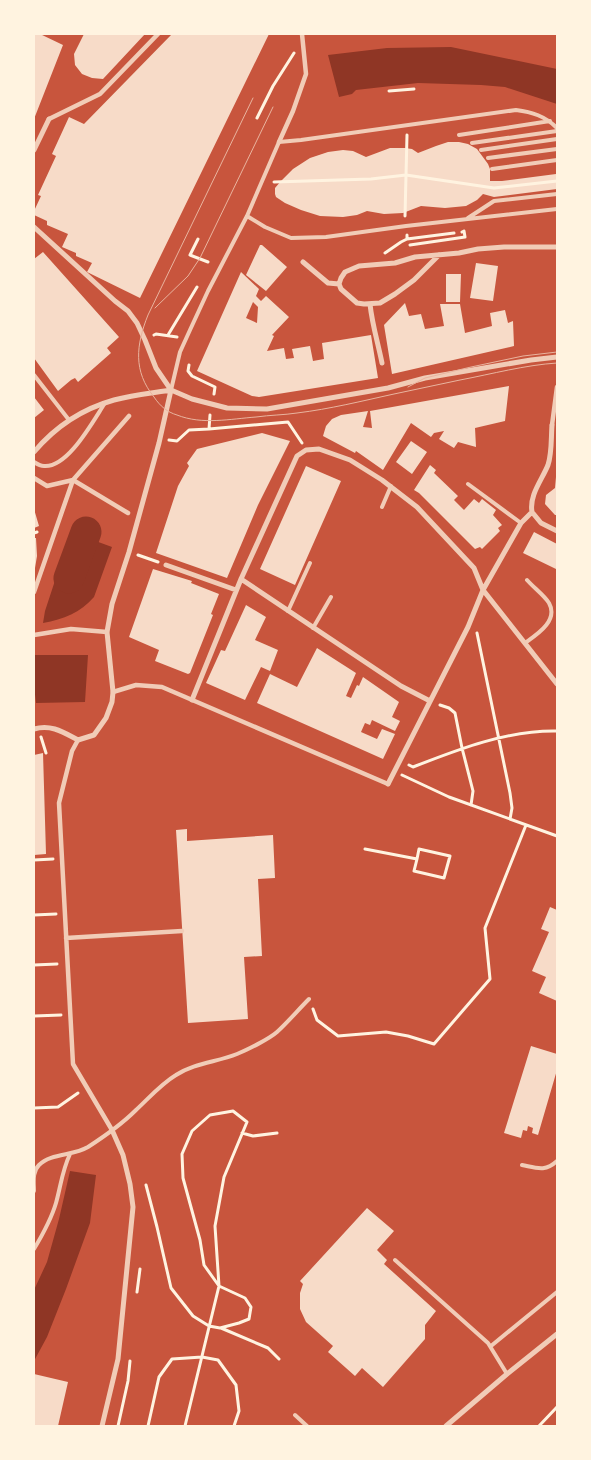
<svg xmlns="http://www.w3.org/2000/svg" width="591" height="1460" font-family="Mulish,sans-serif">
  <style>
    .water { fill: #8f3625 }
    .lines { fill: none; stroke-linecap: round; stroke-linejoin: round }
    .river { stroke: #8f3625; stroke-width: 31 }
    .building { fill: #f7dbc8; fill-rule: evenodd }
    .path { stroke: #fff3e0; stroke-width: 3 }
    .service { stroke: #f1ccb7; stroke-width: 4 }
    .pedestrian { stroke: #f1ccb7; stroke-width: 4.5 }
    .minor { stroke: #f1ccb7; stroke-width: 5 }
    .tram { stroke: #e9b49f; stroke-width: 1 }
  </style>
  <rect width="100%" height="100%" fill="#c8553d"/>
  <path class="water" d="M451 47 557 69V104L505 87 481 85 418 83 356 90 352 94 339 97 328 55 387 48Z
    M71 532 112 547 94 597C80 613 64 619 43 623L45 611Z
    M34 655H88L85 702 36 703 34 686Z
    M70 1171 96 1175 90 1223 66 1289 47 1337 34 1361V1290L47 1262 59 1219Z"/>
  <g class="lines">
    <path class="river" d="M69 578 86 532"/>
  </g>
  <path class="building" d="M34 34H40L63 45 34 119Z
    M84 34H145L103 79 92 78 82 74 75 65 74 54Z
    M172 34H269L140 298 87 272 92 263 76 256V253L62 247 68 234 47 225V221L34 215V211L41 196 38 195 56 156 52 154 69 117 84 124Z
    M448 142H459L468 144 477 149 488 164 490 169V181H502L556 174H557V189L494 197 483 194 477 200 466 206 445 208 421 206 403 213 384 214 367 211 357 215 343 217 320 216 301 210 285 203 276 197 275 194V188L281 181 293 169 310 158 328 152 343 150 353 151 366 157 390 148H405L412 149 418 153 436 146Z
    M260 245H262L287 267 266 291 246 275Z
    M43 252 119 337 107 348 111 353 78 382 75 378 71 380 58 391 34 358V259Z
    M476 263 498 266 493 301 470 298Z
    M241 272 259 289 256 296 261 301 266 296 289 317 272 335 274 336 267 351 284 348 286 359 294 358 292 349 310 346 313 361 324 359 322 343 371 335 378 378 259 397 252 396 197 371ZM253 302 258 307 257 323 246 318Z
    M446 274H461L460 302H446Z
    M405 303 409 316 421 314 425 329 444 326 440 304H460L465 333 492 326 490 313 505 310 508 323 513 321 514 346 392 374 384 325Z
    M509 386 505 421 475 428 476 447 458 442 454 448 439 439 444 431 434 433 431 437 411 423 383 470 356 451 355 453 323 436 326 426 332 419 341 415 368 411 363 427 372 428 370 411Z
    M34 397 44 410 34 418Z
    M262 433 290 441 258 505 227 578 156 553 178 486 189 466 187 463 197 449Z
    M411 441 427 452 412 474 396 462Z
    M430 465 436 470 434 473 458 496 454 500 464 510 474 499 479 503 482 499 496 510 493 515 502 525 498 528 500 531 482 549 480 547 475 549 419 493 414 490Z
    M306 466 341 481 295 585 260 569Z
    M556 477 557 478V515H555L545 504 546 495 555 488Z
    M34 509 39 526 34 528Z
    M534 532 557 544V567L556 569 523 553Z
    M34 538H36L37 556 35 568Z
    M153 569 192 581 191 583 219 594 211 614 213 615 190 673 188 674 155 661 159 650 129 637Z
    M246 605 266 617 255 640 278 650 270 671 261 667 245 700 206 683 221 650 225 651Z
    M317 648 356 673 346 696 351 698 357 685 359 686 363 677 399 702 392 717 400 721 395 731 372 720 370 725 365 723 361 732 377 739 382 729 395 734 383 759 257 703 270 674 297 687Z
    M43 753 46 854 34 855V755Z
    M187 829V841L273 835 275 878 258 879 262 956 244 957 248 1019 188 1023 176 830Z
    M550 907 557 910V1001L539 993 546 977 532 971 549 932 541 929Z
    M531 1046 557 1054V1070L538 1135 532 1133 533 1128 528 1126 527 1131 523 1130 521 1138 504 1133Z
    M367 1208 394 1231 377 1250 387 1260 384 1264 436 1311 425 1325V1339L383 1387 362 1368 355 1376 328 1352 333 1346 306 1322 300 1309V1293L303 1284 300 1281Z
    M34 1374 68 1382 58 1426H34Z"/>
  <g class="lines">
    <path class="path" d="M389 91 414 89
      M257 118 273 86 294 53
      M274 182 371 179 406 175 494 188 557 181
      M405 216 407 135
      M407 235V239L454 233
      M198 239 190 255 208 262
      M410 245 465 237 464 231 462 232
      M385 253 401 242 407 239
      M154 335 156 334 177 337
      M168 335 197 287
      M189 365 188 371 192 376 215 387 214 394
      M209 429 210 415
      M169 440 177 441 189 430 209 429 288 422 302 443
      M34 533 37 532
      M138 555 158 562
      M477 633 510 793 512 808 510 819
      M440 705 449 708 455 713 462 748 473 791 471 805
      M41 737 46 753
      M409 765 413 767C459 749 508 730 557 731
      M402 775 449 797 557 836
      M365 849 417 859 419 849 450 856 444 878 414 871 417 859
      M34 860 53 859
      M34 915 56 914
      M34 965 57 964
      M313 1009 317 1020 338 1036 386 1032 408 1036 434 1044 490 979 485 928 526 825
      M34 1016 61 1015
      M34 1108 58 1107 78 1093
      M242 1133 253 1136 277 1133
      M146 1185 157 1227 171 1288 193 1316 209 1326 220 1328 239 1323 249 1319 251 1307 245 1298 219 1286 204 1265 200 1240 183 1178 182 1154 192 1131 210 1115 233 1111 247 1122 224 1177 215 1226 219 1286 185 1426
      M137 1292 140 1269
      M221 1328 268 1348 279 1359
      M118 1426 128 1381 130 1361
      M148 1426 159 1377 172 1359 202 1357 218 1360 236 1385 239 1411 234 1426
      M539 1426 557 1407"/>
    <path class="service" d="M459 135 550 121
      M472 143 557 131
      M481 150 557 139
      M488 158 557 149
      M492 169 557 160
      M247 216 265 227 291 238 326 237 406 226 557 209
      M468 218 494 201 557 194
      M34 375 69 420
      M171 390 180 352 190 330 208 291 247 216 279 142 301 140 516 110C532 112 545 116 557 128
      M34 462C37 464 41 466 44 466 68 468 93 421 105 403
      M468 484 521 523
      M382 507 391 486
      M288 611 310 563
      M313 628 331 597
      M525 643C536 635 559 621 549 603 544 595 534 588 527 580
      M522 1165C537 1168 545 1172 557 1161
      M34 1191C34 1182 32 1172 39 1165 51 1153 73 1156 88 1147 105 1136 122 1124 136 1110 149 1098 161 1084 176 1075 194 1063 217 1062 237 1054 247 1050 269 1039 277 1032 288 1022 298 1010 309 999
      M34 1249C43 1234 51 1220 56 1203 61 1185 62 1171 70 1154
      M395 1260 488 1343 507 1374
      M491 1346 557 1292
      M295 1415 307 1426"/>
    <path class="pedestrian" d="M49 119 100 94 158 34
      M279 142 293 111 306 74 302 34
      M552 425 557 387
      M34 478 47 486 73 480 129 416
      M34 592 73 480 128 513
      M34 635 71 629 107 632
      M113 692 136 685 162 687 388 784
      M78 740 72 751 59 803 73 1064 112 1130
      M66 938 182 931"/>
    <path class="minor" d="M34 150 49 119
      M34 227 115 301 128 311 137 323 145 340 156 368 171 390
      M439 255 414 280 395 294 380 303 364 304 357 303 341 289 339 284 341 278 345 272 359 266 395 263 415 257 459 253 478 249 504 247H557
      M303 262 328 283 339 284
      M370 304C372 324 378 343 382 363
      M171 390 192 399 227 408 267 409 388 388 425 378 531 360 557 357
      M34 452C55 427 82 409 114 400 132 395 152 393 171 390
      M532 512 541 523 557 531
      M166 565 236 590
      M241 579 401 686 430 701
      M192 700 241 579 297 456 306 450 319 449 350 460 382 480 417 507 474 568 483 590 557 684
      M34 729C51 724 63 732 78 740L94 735 106 718 112 702 113 692 107 632 112 604 129 552 159 443 171 390
      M388 784 468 627 483 590 521 523 532 512C529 495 542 480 548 465 552 453 551 438 552 425
      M102 1426 118 1359 133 1207 130 1184 123 1155 112 1130
      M446 1426 507 1374 557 1334"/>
    <path class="tram" d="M253 98 148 315C136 345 133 371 154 397 160 406 167 412 177 415 202 425 230 419 256 417 270 415 284 415 297 413 330 409 362 401 394 394 416 389 438 385 460 380 492 374 525 365 557 363
      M155 308 188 276 200 258 273 107
      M408 387 425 378 471 367 523 356 557 352"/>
  </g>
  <rect width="591" height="1460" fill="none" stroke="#fff3e0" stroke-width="70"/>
</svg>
